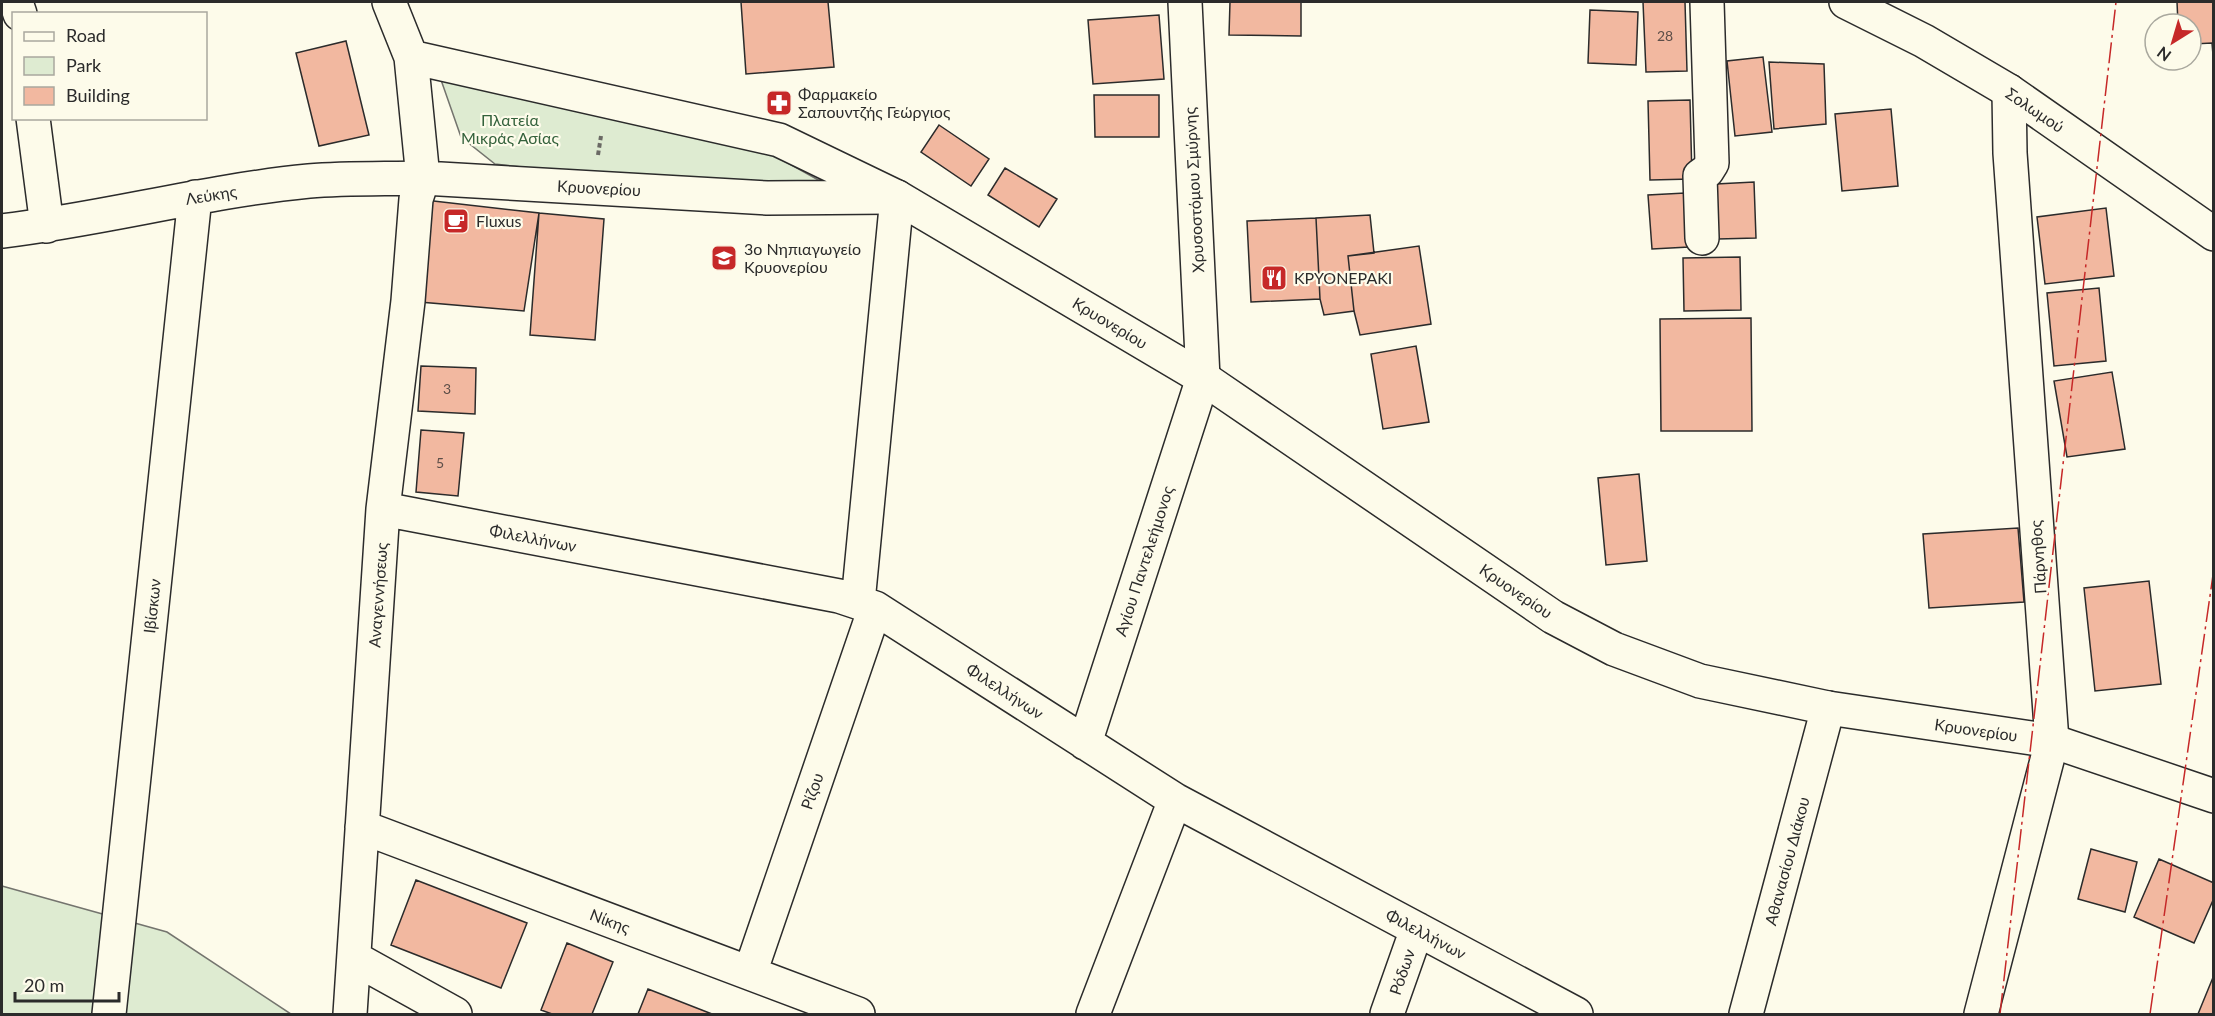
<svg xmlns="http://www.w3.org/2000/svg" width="2215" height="1016" font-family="Lato,sans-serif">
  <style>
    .green { fill: #deebd1; stroke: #74746e; stroke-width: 1.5 }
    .building { fill: #f2b8a0; stroke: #2b2b2b; stroke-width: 1.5 }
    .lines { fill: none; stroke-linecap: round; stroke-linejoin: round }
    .minor-casing { stroke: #2b2b2b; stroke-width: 36 }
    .major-casing { stroke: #2b2b2b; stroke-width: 36 }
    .path { stroke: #6a6964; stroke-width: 4; stroke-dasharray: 4.5 3; stroke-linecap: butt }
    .minor { stroke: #fdfbea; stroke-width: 33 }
    .major { stroke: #fdfbea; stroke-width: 33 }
    .power { stroke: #c62828; stroke-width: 1.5; stroke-dasharray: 21 4.5 3 4.5; stroke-linecap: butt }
    .labels { text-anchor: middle; stroke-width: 4.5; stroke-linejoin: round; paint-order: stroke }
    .number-label { font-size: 14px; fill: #5d4e48 }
    .poi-label { font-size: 16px; fill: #2b2b2b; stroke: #fdfbea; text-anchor: start }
    .street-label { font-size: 16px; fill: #2b2b2b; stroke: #fdfbea }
    .park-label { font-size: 16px; fill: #34623c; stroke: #fdfbea }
  </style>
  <rect width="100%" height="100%" fill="#fdfbea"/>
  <path class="green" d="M440 77 772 154 838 191 611 177 495 164 461 137Z
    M2 886 167 932 291 1014H2Z"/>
  <path class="building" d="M741 2H828L834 67 746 74Z
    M1230 2H1301V36L1229 35Z
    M1643 2H1685L1687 71 1646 72Z
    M2177 2H2214V67L2212 43 2193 44 2191 24H2178Z
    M1590 10 1638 12 1636 65 1588 63Z
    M1159 15 1164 79 1093 84 1088 20Z
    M346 41 369 135 319 146 296 53Z
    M1763 57 1772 132 1735 136 1727 61Z
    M1769 62 1824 64 1826 124 1774 129Z
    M1094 95H1159V137H1095Z
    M1690 100 1692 179 1650 180 1648 101Z
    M1891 109 1898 186 1842 191 1835 114Z
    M939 125 989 159 971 186 921 152Z
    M1005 168 1057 199 1039 227 988 195Z
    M1754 182 1756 238 1718 239 1716 184Z
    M1685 193 1689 247 1652 249 1648 195Z
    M416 199 539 213 524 311 408 301Z
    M2106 208 2114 276 2045 284 2037 217Z
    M539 213 604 219 595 340 530 335Z
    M1370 215 1374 253 1348 256 1354 311 1324 315 1320 299 1316 218Z
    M1316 218 1320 299 1251 302 1247 221Z
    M1419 246 1431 324 1360 335 1354 311 1348 256Z
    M1740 257 1741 310 1684 311 1683 258Z
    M2099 288 2106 361 2054 366 2047 293Z
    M1751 318 1752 431H1661L1660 319Z
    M1416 346 1429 422 1383 429 1371 354Z
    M421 366 476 368 475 414 418 411Z
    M2112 372 2125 449 2067 457 2054 381Z
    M421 430 464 433 458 496 416 492Z
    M1639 474 1647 561 1606 565 1598 478Z
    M2018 528 2024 602 1929 608 1923 534Z
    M2149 581 2161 684 2095 691 2084 588Z
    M2091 849 2137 862 2125 912 2078 899Z
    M2159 859 2214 883V898L2194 943 2134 917Z
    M416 880 527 923 501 988 391 945Z
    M567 943 613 962 592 1014H552L541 1010Z
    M2214 975V1014H2198Z
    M648 989 712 1014H638Z"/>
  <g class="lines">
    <g class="minor-casing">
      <path id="minor" d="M16 2 20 14
        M33 118 47 226
        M2 231C104 219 205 191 309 181 346 178 385 179 423 178L416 199 408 301 383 509 350 1014
        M1702 238 1700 176 1707 171 1712 163 1707 2
        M383 509 839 596 875 608 1175 800 1576 1014
        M858 602 897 197
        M1085 743 1203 378 1185 2
        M362 827 858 1014
        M354 958 455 1014
        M750 973 875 608
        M109 1014 195 197
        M1093 1014 1175 800
        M1387 1014 1417 929
        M1746 1014 1828 708
        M1981 1014 2052 741 2010 153 2009 91"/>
    </g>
    <g class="major-casing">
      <path id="major" d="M389 2 411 57 423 178 767 198 890 197
        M1846 2 1924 41 2009 91 2214 234
        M411 57 779 140 897 197 1203 378 1553 617 1614 649 1700 681 1828 708 2052 741 2214 796"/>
    </g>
    <path class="path" d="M598 155 601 136"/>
    <use href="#minor" class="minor"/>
    <use href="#major" class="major"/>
    <path class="power" d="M2000 1014 2116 2
      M2150 1014 2214 568"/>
  </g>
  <defs>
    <g id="pharmacy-square" transform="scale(1.35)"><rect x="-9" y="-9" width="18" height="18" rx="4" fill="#c62828" stroke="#fdfbea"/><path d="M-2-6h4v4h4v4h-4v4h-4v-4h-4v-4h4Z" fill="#fff"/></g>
    <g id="cafe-square" transform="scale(1.35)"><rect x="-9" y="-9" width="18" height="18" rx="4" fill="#c62828" stroke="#fdfbea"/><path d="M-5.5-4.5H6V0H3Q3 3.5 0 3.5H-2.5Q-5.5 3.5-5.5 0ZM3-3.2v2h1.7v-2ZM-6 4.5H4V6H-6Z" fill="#fff"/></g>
    <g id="school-square" transform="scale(1.35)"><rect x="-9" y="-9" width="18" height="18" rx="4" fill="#c62828" stroke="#fdfbea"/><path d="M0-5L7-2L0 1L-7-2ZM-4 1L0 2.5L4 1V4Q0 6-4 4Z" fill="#fff"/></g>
    <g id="restaurant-square" transform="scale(1.35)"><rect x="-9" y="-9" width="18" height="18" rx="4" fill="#c62828" stroke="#fdfbea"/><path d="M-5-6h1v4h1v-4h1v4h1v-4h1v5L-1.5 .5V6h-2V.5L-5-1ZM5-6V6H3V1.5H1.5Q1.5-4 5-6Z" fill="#fff"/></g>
  </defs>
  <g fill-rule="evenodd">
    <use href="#pharmacy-square" x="779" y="103"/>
    <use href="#cafe-square" x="456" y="221"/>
    <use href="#school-square" x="724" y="258"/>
    <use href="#restaurant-square" x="1274" y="278"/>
  </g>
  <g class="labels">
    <g class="number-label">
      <text x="1665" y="41">28</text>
      <text x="447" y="394">3</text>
      <text x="440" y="468">5</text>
    </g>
    <g class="poi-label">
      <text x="798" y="100">Φαρμακείο<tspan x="798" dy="18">Σαπουντζής Γεώργιος</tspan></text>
      <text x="476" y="227">Fluxus</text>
      <text x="744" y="255">3ο Νηπιαγωγείο<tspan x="744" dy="18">Κρυονερίου</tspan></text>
      <text x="1294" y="284">ΚΡΥΟΝΕΡΑΚΙ</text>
    </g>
    <g class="street-label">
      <text transform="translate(2035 110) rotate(34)" y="6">Σολωμού</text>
      <text transform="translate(599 188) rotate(3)" y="6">Κρυονερίου</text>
      <text transform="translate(1194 190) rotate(-93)" y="6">Χρυσοστόμου Σμύρνης</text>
      <text transform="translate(211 195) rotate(-9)" y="6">Λεύκης</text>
      <text transform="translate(1110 323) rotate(31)" y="6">Κρυονερίου</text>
      <text transform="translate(533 538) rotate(11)" y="6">Φιλελλήνων</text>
      <text transform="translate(2038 557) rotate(-94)" y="6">Πάρνηθος</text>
      <text transform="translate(1144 561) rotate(-72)" y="6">Αγίου Παντελεήμονος</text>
      <text transform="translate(1516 591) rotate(34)" y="6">Κρυονερίου</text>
      <text transform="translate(378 595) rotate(-86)" y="6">Αναγεννήσεως</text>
      <text transform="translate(152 606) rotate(-84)" y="6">Ιβίσκων</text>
      <text transform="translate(1005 691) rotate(33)" y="6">Φιλελλήνων</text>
      <text transform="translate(1976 730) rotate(8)" y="6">Κρυονερίου</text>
      <text transform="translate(812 791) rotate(-71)" y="6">Ρίζου</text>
      <text transform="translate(1787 861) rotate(-75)" y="6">Αθανασίου Διάκου</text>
      <text transform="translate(610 921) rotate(21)" y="6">Νίκης</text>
      <text transform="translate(1426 934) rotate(28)" y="6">Φιλελλήνων</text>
      <text transform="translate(1402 972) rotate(-71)" y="6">Ρόδων</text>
    </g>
    <g class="park-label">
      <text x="510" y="126">Πλατεία<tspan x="510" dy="18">Μικράς Ασίας</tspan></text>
    </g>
  </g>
  <rect width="2215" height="1016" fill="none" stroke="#2b2b2b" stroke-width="6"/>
  <rect x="12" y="12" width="195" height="108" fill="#fdfbea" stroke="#a9a89e" stroke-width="1.5"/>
  <rect x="24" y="32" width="30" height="9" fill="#fdfbea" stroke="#a9a89e" stroke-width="1.5"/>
  <text x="66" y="42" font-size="18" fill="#2b2b2b">Road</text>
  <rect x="24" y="57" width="30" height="18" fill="#deebd1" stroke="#a9a89e" stroke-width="1.5"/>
  <text x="66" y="72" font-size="18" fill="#2b2b2b">Park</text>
  <rect x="24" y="87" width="30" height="18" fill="#f2b8a0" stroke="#a9a89e" stroke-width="1.5"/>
  <text x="66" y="102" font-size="18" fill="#2b2b2b">Building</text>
  <g transform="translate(2173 42) rotate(217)"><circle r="28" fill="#fdfbea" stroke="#a9a89e" stroke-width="1.5"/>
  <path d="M0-4.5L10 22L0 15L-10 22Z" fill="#c62828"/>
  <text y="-9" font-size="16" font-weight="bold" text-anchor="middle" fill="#2b2b2b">N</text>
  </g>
  <path d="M15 992v9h104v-9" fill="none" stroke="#2b2b2b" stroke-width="3"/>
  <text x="24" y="992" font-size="18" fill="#2b2b2b" stroke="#fdfbea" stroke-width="4.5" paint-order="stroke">20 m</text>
</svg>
